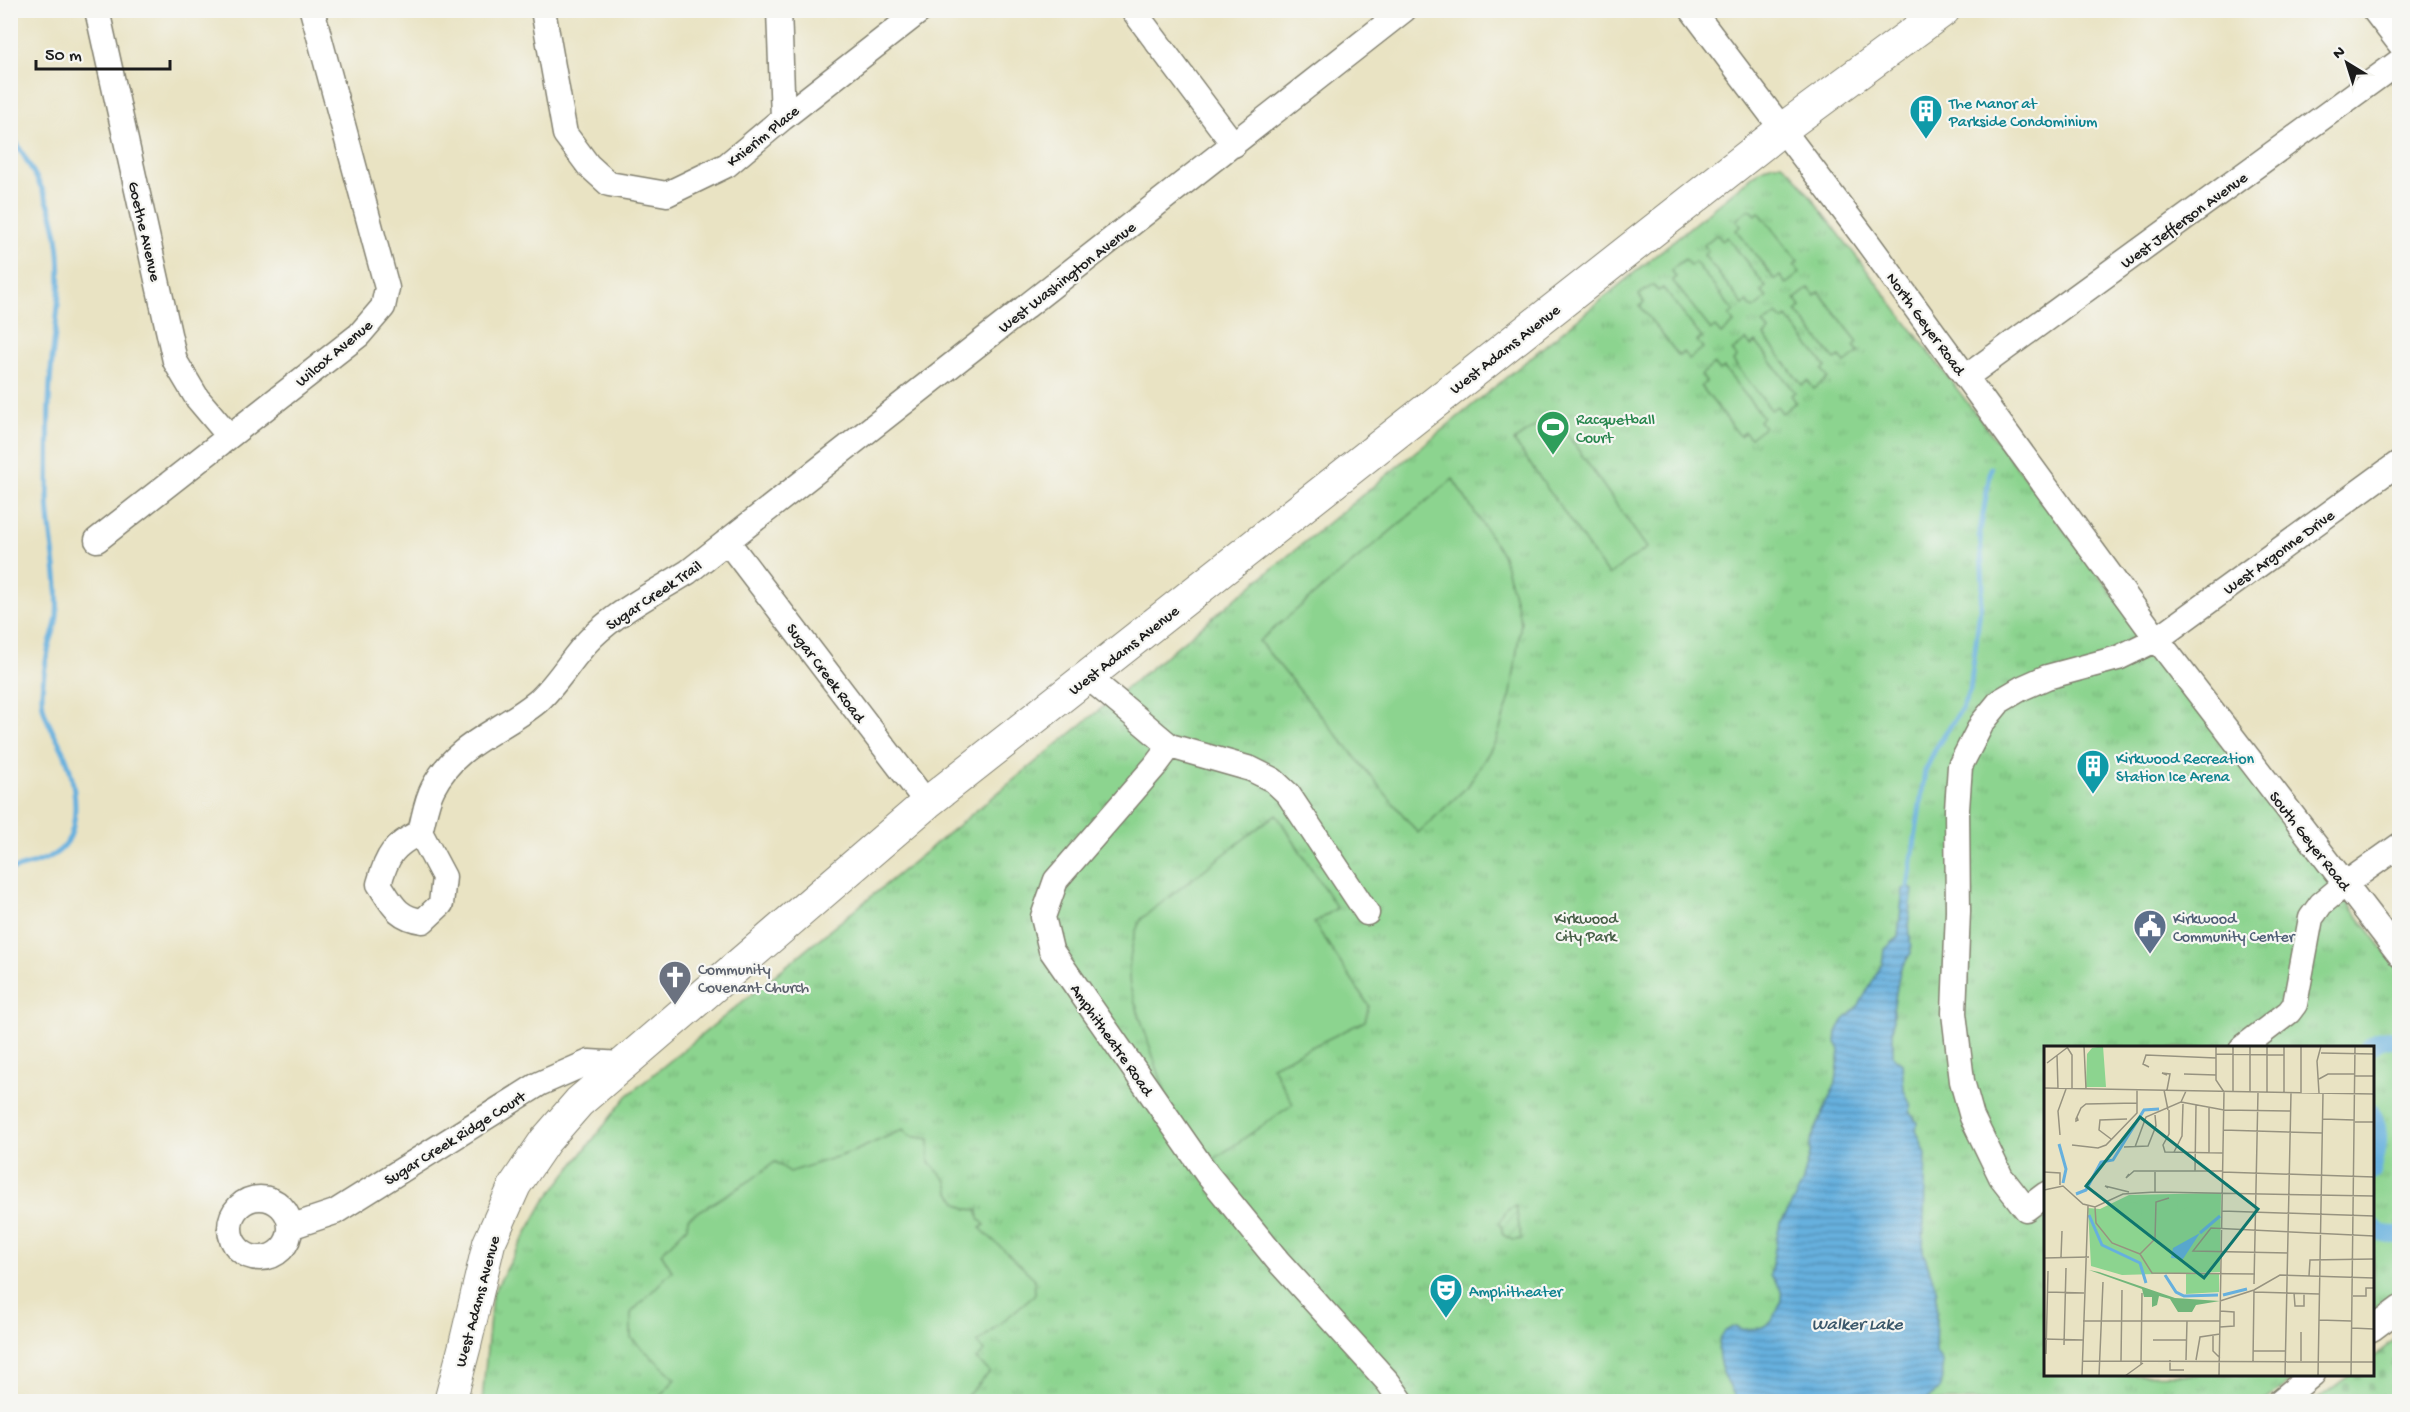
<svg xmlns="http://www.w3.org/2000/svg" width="2410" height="1412" font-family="'Gochi Hand',sans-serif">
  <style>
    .cemetery { fill: url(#cemetery-stones); stroke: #547856; stroke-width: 1.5 }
    .park { fill: url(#park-tufts); stroke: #547856; stroke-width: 1.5 }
    .garden { fill: url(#garden-furrows); stroke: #547856; stroke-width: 1.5 }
    .pitch { fill: #8cd48f; stroke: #547856; stroke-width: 1.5 }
    .water { fill: url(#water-rules); stroke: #41667d; stroke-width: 1.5 }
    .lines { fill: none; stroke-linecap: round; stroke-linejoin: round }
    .stream { stroke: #66b0de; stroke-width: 5 }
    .canal { stroke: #66b0de; stroke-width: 18 }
    .minor-casing { stroke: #828070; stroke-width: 27 }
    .major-casing { stroke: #828070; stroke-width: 34 }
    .minor { stroke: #fff; stroke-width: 24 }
    .major { stroke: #fff; stroke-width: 32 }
    .labels { text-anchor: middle; stroke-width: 4.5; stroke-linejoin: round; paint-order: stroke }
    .culture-label { font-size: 16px; fill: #0d838f; stroke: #f6f6f2; text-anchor: start }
    .street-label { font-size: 16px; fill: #1c1c1c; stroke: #f6f6f2 }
    .leisure-label { font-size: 16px; fill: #27864d; stroke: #f6f6f2; text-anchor: start }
    .park-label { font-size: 16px; fill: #435c44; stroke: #f6f6f2 }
    .service-label { font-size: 16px; fill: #4e5e75; stroke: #f6f6f2; text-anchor: start }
    .worship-label { font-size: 16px; fill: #5b616d; stroke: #f6f6f2; text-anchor: start }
    .water-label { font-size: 18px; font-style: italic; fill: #3a576a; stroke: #f6f6f2 }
    .inset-river { fill: none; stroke: #66b0de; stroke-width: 3 }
    .inset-road { fill: none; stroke: #979380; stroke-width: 1.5 }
    .view { fill: #0f766e; fill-opacity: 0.15; stroke: #0f766e; stroke-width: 3 }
    .inset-edge { fill: none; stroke: #1c1c1c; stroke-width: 3 }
  </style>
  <defs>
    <pattern id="cemetery-stones" width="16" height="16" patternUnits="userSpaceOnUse" patternTransform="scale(1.5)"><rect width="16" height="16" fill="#8cd48f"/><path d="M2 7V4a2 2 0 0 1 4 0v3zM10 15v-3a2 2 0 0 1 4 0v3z" fill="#78b57b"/></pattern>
    <pattern id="park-tufts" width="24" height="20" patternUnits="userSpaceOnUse" patternTransform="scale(1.5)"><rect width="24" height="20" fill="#8cd48f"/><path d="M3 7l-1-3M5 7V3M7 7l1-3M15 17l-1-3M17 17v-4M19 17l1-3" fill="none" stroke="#78b57b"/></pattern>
    <pattern id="garden-furrows" width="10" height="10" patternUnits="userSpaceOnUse" patternTransform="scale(1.5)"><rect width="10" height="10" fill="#8cd48f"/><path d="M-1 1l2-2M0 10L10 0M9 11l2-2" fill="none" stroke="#78b57b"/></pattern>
    <pattern id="water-rules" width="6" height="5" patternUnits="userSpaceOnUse" patternTransform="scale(1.5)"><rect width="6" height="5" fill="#66b0de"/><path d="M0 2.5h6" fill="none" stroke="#538eb3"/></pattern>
  </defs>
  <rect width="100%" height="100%" fill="#f6f6f2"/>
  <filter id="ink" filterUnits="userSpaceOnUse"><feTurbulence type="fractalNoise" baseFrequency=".0167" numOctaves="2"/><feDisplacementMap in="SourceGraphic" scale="12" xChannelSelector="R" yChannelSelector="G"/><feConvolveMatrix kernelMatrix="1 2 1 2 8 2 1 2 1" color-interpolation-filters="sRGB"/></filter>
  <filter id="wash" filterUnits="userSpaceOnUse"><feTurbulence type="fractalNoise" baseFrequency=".008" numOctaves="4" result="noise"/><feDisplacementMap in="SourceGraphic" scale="24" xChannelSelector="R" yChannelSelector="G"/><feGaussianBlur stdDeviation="1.35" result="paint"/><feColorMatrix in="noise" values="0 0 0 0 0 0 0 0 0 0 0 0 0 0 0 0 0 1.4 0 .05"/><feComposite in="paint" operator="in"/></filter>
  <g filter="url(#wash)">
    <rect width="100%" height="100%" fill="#e9e3c3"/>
    <path class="cemetery" d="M2399 1336V1401H2315L2350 1375 2372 1374 2373 1357Z"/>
    <path class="park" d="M1772 164H1782L1792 172 2399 970V1296L2373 1318 2372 1048H2046V1374L2300 1375 2265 1401 482 1402 492 1295 544 1202 627 1096 1760 170Z"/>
    <path class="garden" d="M1516 1206 1521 1239 1514 1240 1503 1235 1500 1222 1507 1210Z"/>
    <path class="pitch" d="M1749 209 1755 215 1759 212 1798 262 1794 266 1800 273 1786 284 1780 276 1775 280 1736 230 1741 226 1736 220Z
      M1717 234 1722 241 1727 237 1766 287 1761 291 1767 298 1753 309 1747 302 1743 305 1704 255 1708 251 1704 245Z
      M1685 259 1690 266 1695 262 1734 312 1729 316 1734 323 1721 334 1715 327 1711 330 1672 280 1676 277 1671 270Z
      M1653 285 1658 291 1663 288 1702 338 1697 341 1703 348 1689 359 1683 352 1679 356 1640 306 1644 302 1639 295Z
      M1809 288 1815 296 1819 292 1858 342 1854 346 1859 352 1845 363 1840 357 1835 360 1796 311 1801 307 1795 299Z
      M1777 314 1783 320 1787 317 1826 367 1822 370 1828 378 1814 389 1808 381 1802 385 1764 336 1769 331 1763 324Z
      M1746 340 1751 346 1756 342 1795 392 1791 395 1796 402 1782 413 1777 406 1771 410 1733 361 1737 357 1732 351Z
      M1714 364 1720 371 1724 368 1763 417 1759 421 1764 427 1750 438 1745 432 1740 436 1701 386 1706 382 1701 375Z
      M1553 414 1647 548 1608 575 1514 441Z
      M1453 479 1503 556 1521 622 1511 694 1496 741 1468 786 1418 833 1259 641Z
      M1276 814 1337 908 1314 923 1369 1006 1365 1021 1272 1066 1293 1104 1210 1162 1170 1107 1130 987C1127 970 1132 933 1142 918Z
      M904 1129 909 1136 929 1139V1162L947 1181 949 1191 958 1204 967 1209 978 1210 979 1219 985 1225 980 1228 1034 1278 1035 1294 977 1343 985 1351 976 1359 990 1372 962 1401H657L655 1400 676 1379 631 1338V1313L672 1271 661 1253 687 1227 688 1218 751 1180 775 1162 790 1172 855 1151Z"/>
    <path class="water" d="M1908 887 1913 890 1909 920 1911 953 1900 970 1893 1010V1056L1902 1063 1904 1090 1911 1106 1910 1111 1917 1123 1916 1129 1926 1155 1923 1251 1937 1291 1935 1351 1942 1361 1943 1377 1941 1387 1925 1401H1739C1724 1383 1702 1333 1737 1326L1740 1329C1759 1330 1771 1328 1778 1309 1780 1304 1782 1296 1781 1291 1779 1285 1773 1279 1770 1275L1780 1222 1786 1215 1802 1184 1810 1154V1142L1836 1082 1840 1050 1836 1042 1837 1032 1843 1021 1859 1005 1882 964 1884 950 1898 937 1903 889Z"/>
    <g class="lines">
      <path class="stream" d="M10 132C27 162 48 192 55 226 66 275 55 322 51 371 47 411 49 453 48 494 48 535 60 575 57 616 56 625 53 634 50 642 46 660 42 678 42 696 42 717 55 733 63 751 73 772 78 804 73 827 67 858 37 862 10 870
        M1908 887 1925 771 1936 748 1962 708 1970 690 1983 585 1980 531 1991 468
        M10 1401 11 1402"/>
      <path class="canal" d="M2369 1048C2378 1038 2387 1038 2400 1041
        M2372 1113C2382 1133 2378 1151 2372 1172
        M2372 1227C2380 1236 2389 1235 2400 1235"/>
    </g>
  </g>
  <g filter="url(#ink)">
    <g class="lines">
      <g class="minor-casing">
        <path id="minor" d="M97 10 175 361 197 398 229 436
          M543 10 565 134 588 165 609 184 667 194 727 165 783 118 921 10
          M779 10 783 118
          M1133 10 1234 145
          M1692 10 1863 236 2157 639 2400 955
          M2374 10 2400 44
          M1966 377 2400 61
          M97 540 359 335 383 307 387 288 312 10
          M727 541 927 803
          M1088 677 1170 746 1251 769 1273 780 1288 794 1367 913
          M1170 746 1155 766 1056 880 1043 917 1051 950 1207 1174 1278 1261 1388 1382 1402 1402
          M420 832C424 818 426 801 433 788 457 742 499 733 537 702 559 683 572 656 593 636 620 610 656 592 688 572L1404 10
          M420 832 444 877 441 904 423 921C397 918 392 904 379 884 387 855 393 846 420 832Z
          M2242 1048 2289 1012 2295 1004 2311 918 2321 904 2345 884 2400 845
          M2046 1194 2026 1209 2001 1177 1972 1117 1962 1081 1954 1013 1958 911 1957 809 1960 766 1982 723 2000 701 2022 688 2047 677 2118 658 2157 639 2400 462
          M230 1228a30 30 0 1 1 60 0a30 30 0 1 1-60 0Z
          M290 1227 335 1212 539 1084 589 1062 622 1064
          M2372 1329 2400 1308
          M2279 1402 2313 1374"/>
      </g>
      <g class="major-casing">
        <path id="major" d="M450 1402 465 1345 489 1243 515 1185 545 1141 579 1102 927 803 1781 130 1944 10"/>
      </g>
      <use href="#minor" class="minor"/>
      <use href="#major" class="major"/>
    </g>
  </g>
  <defs>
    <g id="building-pin" transform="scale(1.725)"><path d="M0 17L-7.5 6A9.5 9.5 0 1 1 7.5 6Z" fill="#0f9aa8" stroke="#f6f6f2"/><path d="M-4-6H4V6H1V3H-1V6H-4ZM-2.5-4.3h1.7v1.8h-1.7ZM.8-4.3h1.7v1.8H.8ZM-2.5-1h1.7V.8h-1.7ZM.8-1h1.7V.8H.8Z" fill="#fff"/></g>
    <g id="stadium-pin" transform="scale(1.725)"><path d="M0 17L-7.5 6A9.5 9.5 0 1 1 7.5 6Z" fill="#2e9e5b" stroke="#f6f6f2"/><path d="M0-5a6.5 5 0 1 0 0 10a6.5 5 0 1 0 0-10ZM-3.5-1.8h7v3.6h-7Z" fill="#fff"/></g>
    <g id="civic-pin" transform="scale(1.725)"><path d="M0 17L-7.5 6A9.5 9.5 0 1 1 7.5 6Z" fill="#5c6f8a" stroke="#f6f6f2"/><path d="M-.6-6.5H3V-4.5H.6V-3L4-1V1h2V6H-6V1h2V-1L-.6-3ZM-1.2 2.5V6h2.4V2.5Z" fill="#fff"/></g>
    <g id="church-pin" transform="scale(1.725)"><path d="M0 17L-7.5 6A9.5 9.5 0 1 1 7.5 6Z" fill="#6b7280" stroke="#f6f6f2"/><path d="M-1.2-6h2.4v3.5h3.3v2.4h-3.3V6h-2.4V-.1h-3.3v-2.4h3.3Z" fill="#fff"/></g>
    <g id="theatre-pin" transform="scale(1.725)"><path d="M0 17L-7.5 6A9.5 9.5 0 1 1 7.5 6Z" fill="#0f9aa8" stroke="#f6f6f2"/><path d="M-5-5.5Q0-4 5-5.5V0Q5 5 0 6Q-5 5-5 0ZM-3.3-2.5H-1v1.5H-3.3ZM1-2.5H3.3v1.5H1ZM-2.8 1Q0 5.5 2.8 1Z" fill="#fff"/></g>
  </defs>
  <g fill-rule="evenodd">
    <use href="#building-pin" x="1926" y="111"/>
    <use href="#stadium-pin" x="1553" y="427"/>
    <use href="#building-pin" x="2093" y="766"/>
    <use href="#civic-pin" x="2150" y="926"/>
    <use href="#church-pin" x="675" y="977"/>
    <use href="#theatre-pin" x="1446" y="1290"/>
  </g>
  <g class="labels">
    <g class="culture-label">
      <text x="1949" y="108">The Manor at<tspan x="1949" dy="18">Parkside Condominium</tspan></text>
      <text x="2116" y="763">Kirkwood Recreation<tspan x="2116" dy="18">Station Ice Arena</tspan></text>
      <text x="1469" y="1296">Amphitheater</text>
    </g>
    <g class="street-label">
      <text transform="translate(762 135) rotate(-39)" y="6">Knierim Place</text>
      <text transform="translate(2183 219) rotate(-36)" y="6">West Jefferson Avenue</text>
      <text transform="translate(146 231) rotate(77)" y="6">Goethe Avenue</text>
      <text transform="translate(1066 276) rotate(-38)" y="6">West Washington Avenue</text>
      <text transform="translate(1927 323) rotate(54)" y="6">North Geyer Road</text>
      <text transform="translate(1504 348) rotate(-38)" y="6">West Adams Avenue</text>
      <text transform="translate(333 352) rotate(-40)" y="6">Wilcox Avenue</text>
      <text transform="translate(2278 551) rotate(-36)" y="6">West Argonne Drive</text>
      <text transform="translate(653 594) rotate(-34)" y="6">Sugar Creek Trail</text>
      <text transform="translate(1123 649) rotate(-38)" y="6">West Adams Avenue</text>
      <text transform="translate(827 672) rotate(53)" y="6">Sugar Creek Road</text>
      <text transform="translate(2311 840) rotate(52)" y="6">South Geyer Road</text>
      <text transform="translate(1113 1039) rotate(55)" y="6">Amphitheatre Road</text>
      <text transform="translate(454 1137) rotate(-32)" y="6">Sugar Creek Ridge Court</text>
      <text transform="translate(476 1301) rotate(-75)" y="6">West Adams Avenue</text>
    </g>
    <g class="leisure-label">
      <text x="1576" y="424">Racquetball<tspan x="1576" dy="18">Court</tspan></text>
    </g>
    <g class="park-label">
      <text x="1586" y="923">Kirkwood<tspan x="1586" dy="18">City Park</tspan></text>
    </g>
    <g class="service-label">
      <text x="2173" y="923">Kirkwood<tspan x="2173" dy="18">Community Center</tspan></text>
    </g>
    <g class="worship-label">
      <text x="698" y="974">Community<tspan x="698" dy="18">Covenant Church</tspan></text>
    </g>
    <g class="water-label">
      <text x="1857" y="1329">Walker Lake</text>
    </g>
  </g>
  <g transform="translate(2044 1046)">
    <rect width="330" height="330" fill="#e9e3c3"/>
    <path d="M45 224 55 226 131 252 176 255 152 259 148 266H134L126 253 115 250 113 259 108 261V251H100L98 243Z" fill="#71b67a"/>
    <path d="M142 228H175V246L142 248Z" fill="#8cd48f"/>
    <path d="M177 147 176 226 78 229 47 220 44 162 56 163 85 149Z" fill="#8cd48f"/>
    <path d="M59 0 62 41H42L43 8 48 2ZM149 150 147 160 134 166 133 151ZM76 167a11 11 0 1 1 22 0a11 11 0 1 1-22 0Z" fill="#8cd48f"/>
    <path d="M156 187 139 213 127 212 129 202Z" fill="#66b0de"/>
    <path class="inset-river" d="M15 98 22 123 19 137M32 148 42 144 57 116 69 114 100 64 115 63M45 169 58 199 96 217 102 237M156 187 176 170M121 229 132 246 140 250 174 249M179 249 203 243"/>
    <path class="inset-road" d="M40 0 42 43M172 0V34L180 46 175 330M23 1 28 9V43M277 7 330 8M172 8 240 9M13 9 14 43M3 17 24 1M105 21 99 18 102 9 172 12M140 28 172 29M123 29 118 27 126 28 123 44M311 30H330M275 33 284 28H310M0 42 330 48M120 44 124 64M189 46V0M206 46V0M223 46V0M240 47V0M257 47V0M275 47 273 15 277 0M137 56 180 64 246 65M0 59V83M125 64V88L119 99 121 106 179 107M33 71 34 74 32 75V73L37 62 42 58 93 57M279 73 310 74M311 76H330M179 84 278 87M16 89 14 65 22 43M67 93 55 84 56 74 83 73M28 99 54 102 62 99 93 67V44M80 101 104 100 112 80 111 69M91 101 102 71 137 56 142 45M130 106 138 90 139 58M165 107V61M151 125 152 59M0 126 16 127V139M178 126 330 131M85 128 82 132 90 125H178M64 142 61 140 85 146M0 144 19 140 39 158 51 161 79 148 111 146 330 150M111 146V126M51 161 52 177 68 197 96 208M178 165 330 170M244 207 149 205 167 182 330 190M96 208 108 227 211 228M96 208 111 193 112 156 125 152M17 211 18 185M0 212 45 211M265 230 266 214 330 213M210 238 214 46M3 246 40 247M210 246 275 248M250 247 251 260H260V247M309 250H322V242H330M176 255 210 244 236 229 330 232M275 274 307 275M39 275H176M176 281 190 280V266L176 265M308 282 330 283M169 290V305L176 312M0 293 39 294M109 294H142M20 299 22 222M209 305H242M2 308 4 225M126 314V324H140M142 314 143 275M152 314 156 291 176 288M38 315 330 316M77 315 78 244M209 315 210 244M257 315V286M97 318 98 247M38 330 44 160M55 330 59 236M81 330 99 317M241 330 247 47M274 330 279 47M307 330 311 0"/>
    <path class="view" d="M96 71 214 163 160 232 42 140Z"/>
    <rect width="330" height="330" class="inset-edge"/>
  </g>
  <rect width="2410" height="1412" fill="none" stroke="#f6f6f2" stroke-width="36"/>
  <g transform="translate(2347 63) rotate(322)" stroke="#f6f6f2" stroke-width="4.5" paint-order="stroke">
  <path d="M0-4.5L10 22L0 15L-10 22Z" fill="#1c1c1c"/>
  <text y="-9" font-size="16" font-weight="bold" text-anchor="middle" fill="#1c1c1c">N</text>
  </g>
  <path d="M36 60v9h134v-9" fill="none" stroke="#1c1c1c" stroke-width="3"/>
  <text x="45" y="60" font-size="18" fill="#1c1c1c" stroke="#f6f6f2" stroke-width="4.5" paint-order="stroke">50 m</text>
</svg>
